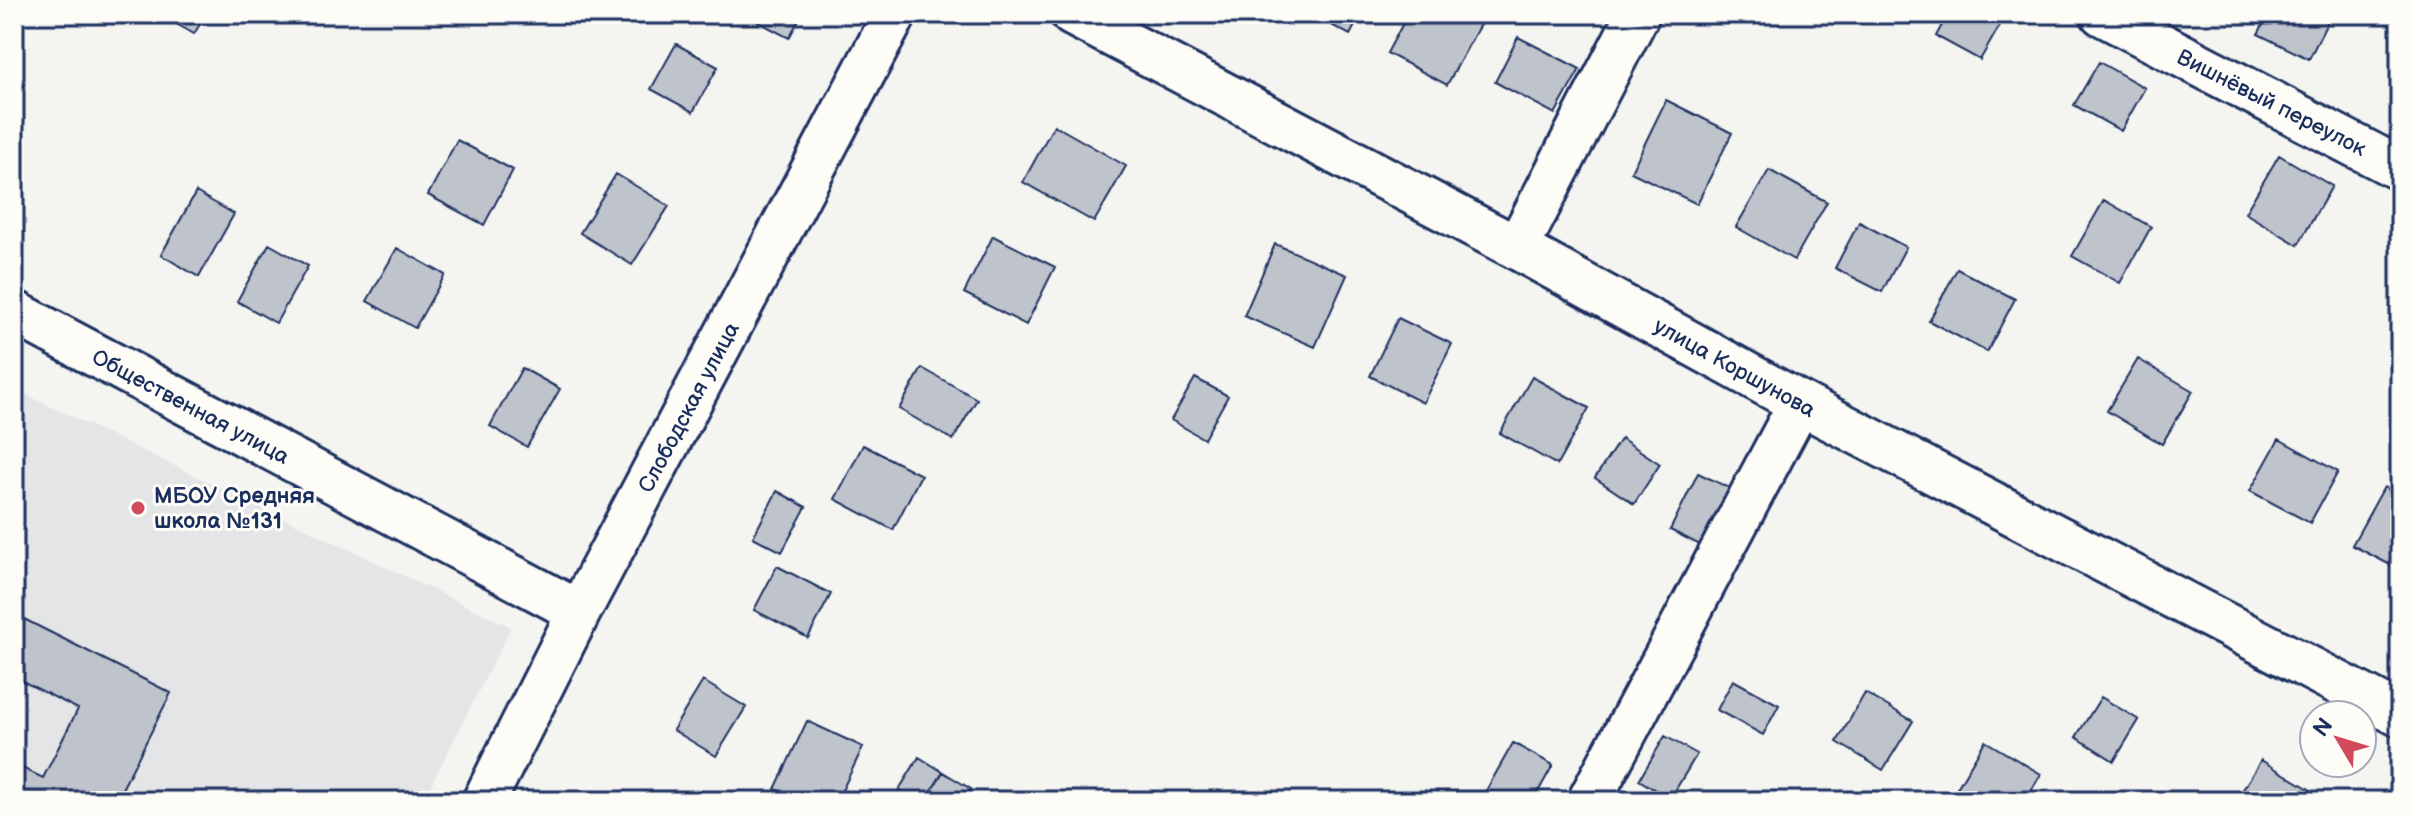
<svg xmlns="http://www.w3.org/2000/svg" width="2414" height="815" font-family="'Balsamiq Sans',sans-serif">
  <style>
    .built { fill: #e4e5e6 }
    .building { fill: #bfc3cc; stroke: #1b2f5e; stroke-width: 2 }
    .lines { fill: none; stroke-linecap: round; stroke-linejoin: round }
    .minor-casing { stroke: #1b2f5e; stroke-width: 48 }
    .minor { stroke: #fdfcf7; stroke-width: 42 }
    .poi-dot { fill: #d1495b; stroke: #fdfcf7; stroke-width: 3 }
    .labels { text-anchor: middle; stroke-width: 6; stroke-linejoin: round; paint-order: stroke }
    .street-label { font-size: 22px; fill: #1b2f5e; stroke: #fdfcf7 }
    .poi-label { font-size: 22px; font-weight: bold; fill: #1b2f5e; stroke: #fdfcf7; text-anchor: start }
  </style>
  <rect width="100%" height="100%" fill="#f4f4f1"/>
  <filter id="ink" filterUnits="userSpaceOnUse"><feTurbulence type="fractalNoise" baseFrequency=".0125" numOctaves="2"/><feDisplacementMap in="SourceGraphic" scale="16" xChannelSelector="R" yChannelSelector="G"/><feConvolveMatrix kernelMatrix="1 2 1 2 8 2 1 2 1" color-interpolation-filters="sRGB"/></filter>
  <g filter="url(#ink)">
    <path class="built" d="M14 389 511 627 423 801H14Z"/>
    <path class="building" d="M159 14H206L194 34Z
      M751 14H802L789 38 749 17Z
      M1311 14H1361L1350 35Z
      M1408 14H1473L1483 19 1447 85 1387 53Z
      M1948 14H1992L2003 20 1980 60 1936 36Z
      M2269 14H2330L2331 15 2309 59 2258 34Z
      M1518 37 1580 69 1555 114 1495 82Z
      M676 44 718 67 693 112 651 89Z
      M2099 62 2145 88 2121 131 2074 105Z
      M1666 100 1732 133 1697 204 1631 172Z
      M1054 125 1126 166 1094 222 1023 182Z
      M457 140 513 170 484 225 428 195Z
      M2279 155 2332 186 2298 245 2245 213Z
      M1769 170 1827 202 1794 260 1736 227Z
      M616 174 669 206 632 265 580 233Z
      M196 192 234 214 199 277 161 255Z
      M2104 200 2151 227 2120 283 2072 256Z
      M1859 222 1906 247 1882 292 1835 268Z
      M993 236 1055 267 1026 325 964 293Z
      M269 244 308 266 276 323 237 301Z
      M1275 244 1347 275 1315 347 1244 316Z
      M397 248 445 275 415 328 367 301Z
      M1957 269 2015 299 1987 352 1929 321Z
      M1398 318 1452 344 1423 403 1370 376Z
      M2138 359 2193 391 2162 444 2107 411Z
      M522 368 560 389 527 447 490 426Z
      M922 368 977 399 953 440 899 409Z
      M1532 377 1589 408 1557 465 1500 433Z
      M1195 378 1228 396 1204 439 1171 420Z
      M1621 438 1660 464 1634 504 1595 478Z
      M2279 439 2338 472 2310 523 2250 491Z
      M863 445 921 475 893 530 835 499Z
      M1698 473 1740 493 1712 551 1670 530Z
      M2384 487 2400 495V570L2352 545Z
      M777 491 806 507 782 552 753 537Z
      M777 566 831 594 808 638 754 610Z
      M14 614 171 693 116 801H14V764L43 778 78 709 14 677Z
      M1733 680 1779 705 1763 735 1717 710Z
      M703 681 746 707 716 756 673 730Z
      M1865 693 1913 721 1883 770 1837 742Z
      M2101 697 2139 720 2114 761 2076 737Z
      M807 721 863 747 837 801H801L775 789Z
      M1665 736 1697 754 1670 799 1639 780Z
      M1985 741 2041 774 2025 801H1963L1953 795Z
      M1513 743 1553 765 1533 801H1491L1483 796Z
      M919 757 943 772 925 801H892Z
      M2261 760 2311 790 2304 801H2236Z
      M943 772 971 789 964 801H925Z
      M2137 792 2151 801H2132Z"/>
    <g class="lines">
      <g class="minor-casing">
        <path id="minor" d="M1072 14 1517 248 1800 403 2400 715
          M2102 14 2400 169
          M1517 248 1638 14
          M14 312 579 612
          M484 801 579 612 895 14
          M1589 801 1800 403"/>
      </g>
      <use href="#minor" class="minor"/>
    </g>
  </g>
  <circle class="poi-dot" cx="138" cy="508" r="8"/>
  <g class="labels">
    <g class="street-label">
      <text transform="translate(2272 102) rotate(27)" y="8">Вишнёвый переулок</text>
      <text transform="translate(1735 367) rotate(29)" y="8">улица Коршунова</text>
      <text transform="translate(191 406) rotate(28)" y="8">Общественная улица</text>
      <text transform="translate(688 407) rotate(-62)" y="8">Слободская улица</text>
    </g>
    <g class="poi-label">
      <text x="154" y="503">МБОУ Средняя<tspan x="154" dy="25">школа №131</tspan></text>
    </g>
  </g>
  <rect width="2414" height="815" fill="none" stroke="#fdfcf7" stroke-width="48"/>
  <rect x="24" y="24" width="2366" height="767" fill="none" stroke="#1b2f5e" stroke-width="3" filter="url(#ink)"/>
  <g transform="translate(2338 739) rotate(308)"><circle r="38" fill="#fdfcf7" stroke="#a3aaba" stroke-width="2"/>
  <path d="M0-6L14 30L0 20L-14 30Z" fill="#d1495b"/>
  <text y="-12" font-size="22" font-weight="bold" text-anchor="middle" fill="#1b2f5e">N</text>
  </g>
</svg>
